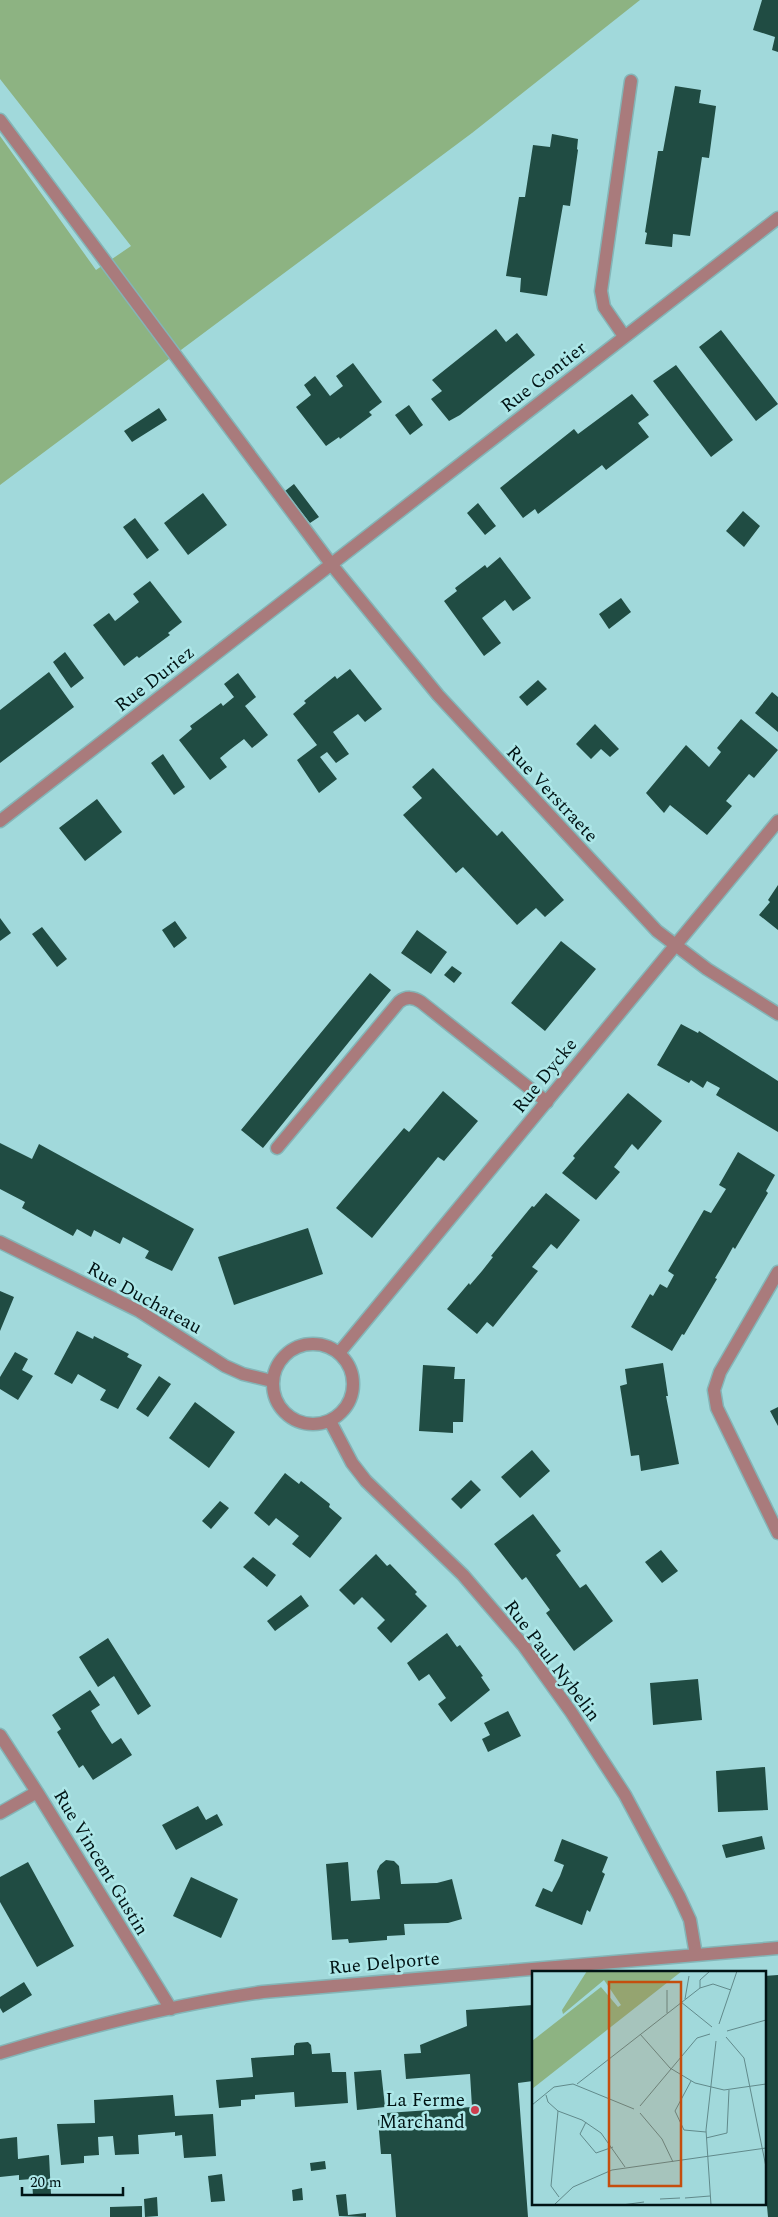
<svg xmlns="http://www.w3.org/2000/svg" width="778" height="2217" font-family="Spectral,serif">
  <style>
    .green { fill: #8db382 }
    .building { fill: #204c43 }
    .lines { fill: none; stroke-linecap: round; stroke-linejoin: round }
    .service-casing { stroke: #84b5b7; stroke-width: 15 }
    .minor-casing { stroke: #84b5b7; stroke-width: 15 }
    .service { stroke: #a97b7c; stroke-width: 12 }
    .minor { stroke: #a97b7c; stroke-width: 12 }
    .poi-dot { fill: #cd3d4d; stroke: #ade7e8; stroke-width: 2 }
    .labels { text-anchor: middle; stroke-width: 5; stroke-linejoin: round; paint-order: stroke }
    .street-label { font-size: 19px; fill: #001314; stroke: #ade7e8 }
    .poi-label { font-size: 19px; fill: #001314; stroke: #ade7e8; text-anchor: end }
    .inset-road { fill: none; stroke: #618a8b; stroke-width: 1 }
    .view { fill: #c54e0d; fill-opacity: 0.15; stroke: #c54e0d; stroke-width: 2.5 }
    .inset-edge { fill: none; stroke: #001314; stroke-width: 2.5 }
  </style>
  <rect width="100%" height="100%" fill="#a1d9db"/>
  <path class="green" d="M0 0H640L472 133 0 485V136L96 270 131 246 0 79Z"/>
  <path class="building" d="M762 0H778V52L772 50 775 37 753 30Z
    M675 86 701 90 699 103 716 106 709 158 702 157 690 236 673 234 672 247 645 244 647 233 645 232 658 151H663Z
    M552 134 578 139 577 149 578 150 570 206 563 205 547 296 520 292 521 278 506 276 519 197H525L533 145 550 147Z
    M496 329 506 342 517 333 535 355 460 415 449 421 431 399 442 391 432 380Z
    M721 330 778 404 756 421 699 347Z
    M353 363 382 402 369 412 372 415 340 439 339 437 326 446 296 407 311 395 304 385 315 376 330 396 343 386 336 376Z
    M676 365 733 440 711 457 653 381Z
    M632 394 649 415 638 423 649 437 606 470 602 465 538 514 535 509 523 518 500 488 574 429 578 434Z
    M409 405 423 425 410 435 395 415Z
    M159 408 167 420 132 442 124 431Z
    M294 484 319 517 310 523 285 491Z
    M203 493 227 525 188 555 164 523Z
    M478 503 496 526 485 535 467 513Z
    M743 511 760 526 744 547 726 531Z
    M135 518 159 550 147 559 123 527Z
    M500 557 531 598 513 611 505 600 482 618 501 643 484 656 444 601 457 591 455 588 485 565 487 568Z
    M150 581 182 622 168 633 170 635 139 658 137 656 124 666 93 625 109 613 115 621 139 602 133 594Z
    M621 598 631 612 609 629 599 614Z
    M65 652 84 678 71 688 53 662Z
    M350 669 382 709 365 722 358 714 333 732 349 754 336 763 327 752 320 757 337 779 319 793 297 760 317 745 293 714 306 703 304 701 335 676 337 679Z
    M49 672 74 707 0 763V710Z
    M238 673 256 697 245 706 268 735 252 748 244 739 231 749 220 758 227 767 210 780 179 740 192 729 190 726 221 703 223 706 234 697 224 684Z
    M538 680 547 689 527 706 519 697Z
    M772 692 778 697V732L755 713Z
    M741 719 778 750 754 778 749 774 726 801 732 806 707 835 670 805 664 813 646 793 686 745 709 767 721 752 717 748Z
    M595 724 619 749 610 757 601 749 591 759 576 744Z
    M163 754 185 787 174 795 151 763Z
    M433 768 497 836 502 831 564 900 545 917 536 908 517 925 463 867 456 873 403 815 422 798 412 787Z
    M97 799 122 832 85 861 59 828Z
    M778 885V930L759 915 770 902 768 900Z
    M0 918 11 933 0 941Z
    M175 921 187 938 174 948 162 930Z
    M42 927 67 959 57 967 32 934Z
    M417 930 447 952 431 974 401 953Z
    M561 941 596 969 545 1031 511 1003Z
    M452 966 462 973 454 983 444 975Z
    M370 973 391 990 263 1148 241 1130Z
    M681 1024 698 1033 699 1031 778 1081V1132L716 1095 720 1088 707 1081 703 1088 691 1080 689 1083 657 1065Z
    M443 1091 478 1121 444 1161 438 1157 372 1238 336 1208 404 1128 409 1132Z
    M628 1093 662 1121 638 1150 632 1144 614 1167 620 1172 596 1200 562 1173 575 1158 573 1156Z
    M0 1143 32 1159 39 1144 194 1229 172 1271 145 1258 149 1251 123 1237 120 1244 94 1230 91 1237 77 1229 73 1236 22 1208 25 1202 0 1189Z
    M738 1152 775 1175 766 1191 768 1193 735 1249 733 1247 724 1263 715 1278 717 1279 684 1335 682 1334 672 1351 631 1327 650 1294 653 1296 660 1284 667 1288 674 1275 668 1271 704 1210 711 1213 726 1189 719 1185Z
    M546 1193 580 1220 557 1249 551 1244 532 1267 538 1271 493 1327 487 1322 477 1334 447 1309 469 1283 470 1285 482 1271 493 1257 491 1256 532 1206 534 1207Z
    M308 1228 323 1274 234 1305 218 1257Z
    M0 1291 14 1297 0 1331Z
    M77 1331 93 1339 94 1336 129 1354 127 1357 142 1365 118 1409 100 1400 106 1390 78 1374 72 1384 54 1374Z
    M15 1352 28 1359 22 1370 33 1376 18 1400 0 1389V1377Z
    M663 1363 668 1396H666L679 1464 641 1471 639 1455 631 1456 620 1386 627 1384 625 1369Z
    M423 1365 455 1367 454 1379H465L463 1422H453V1433L419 1431Z
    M159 1376 171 1384 148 1417 136 1409Z
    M195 1402 235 1432 209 1468 169 1438Z
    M778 1407V1426L770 1411Z
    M532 1450 550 1471 520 1498 501 1477Z
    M285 1473 299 1484 301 1481 330 1504 329 1507 342 1518 310 1558 292 1544 299 1536 276 1518 269 1526 254 1513Z
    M471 1480 481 1490 461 1509 451 1499Z
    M220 1501 229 1508 211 1529 202 1521Z
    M533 1514 561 1551 556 1555 580 1588 586 1584 613 1621 574 1651 546 1613 550 1610 539 1595 526 1577 522 1580 494 1544Z
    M661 1550 678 1571 662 1583 645 1562Z
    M376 1554 387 1566 390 1564 417 1592 415 1594 427 1606 391 1643 377 1628 385 1620 362 1597 354 1605 339 1590Z
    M253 1557 276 1575 267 1587 243 1567Z
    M301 1595 309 1606 275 1631 267 1621Z
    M447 1633 457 1647 460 1645 483 1676 481 1677 490 1690 451 1722 438 1704 446 1698 429 1674 419 1681 407 1663Z
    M108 1638 151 1706 138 1715 114 1676 98 1687 79 1657Z
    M698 1679 702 1720 653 1725 650 1683Z
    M90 1690 100 1705 91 1711 102 1729 112 1744 121 1738 132 1755 93 1780 83 1765 79 1768 57 1732 61 1729 52 1715Z
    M508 1711 521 1736 488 1752 482 1739 490 1735 484 1723Z
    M765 1767 768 1810 718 1812 716 1771Z
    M198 1806 206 1820 217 1814 223 1825 176 1850 162 1825Z
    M762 1836 765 1849 726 1858 722 1845Z
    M562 1839 608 1857 602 1872 605 1874 590 1912 587 1910 582 1925 535 1906 543 1888 552 1892 560 1876 564 1865 554 1861Z
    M386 1860 394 1861 399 1866 401 1884 437 1883 452 1879 462 1919 448 1923 404 1924 405 1935 387 1936V1940L349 1943 348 1939 332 1940 326 1864 348 1862 351 1901 380 1899 377 1871 380 1865Z
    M28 1862 74 1946 37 1967 0 1902V1877Z
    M191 1877 238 1899 221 1938 173 1916Z
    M778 1975V2217H768L764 2174V1976Z
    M24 1982 32 1995 3 2013 0 2008V1997Z
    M533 2005V2081L518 2083 528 2217H396L391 2154H381L378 2120 387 2119 389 2128 387 2113 472 2107 470 2074 406 2079 404 2054 421 2053 420 2045 467 2026 466 2010Z
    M308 2042 311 2045 312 2054 330 2053 332 2072H346L348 2103 295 2107 294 2092 255 2095V2099L241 2100V2106L219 2108 216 2080 253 2077 251 2058 294 2055V2046L296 2043Z
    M381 2070 385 2107 357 2110 354 2072Z
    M173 2095 175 2116 213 2114 216 2156 184 2158 182 2135 175 2136V2132L138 2135 139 2154 115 2155 113 2136 98 2137 99 2155 84 2156V2163L61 2165 57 2124 95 2123 94 2100Z
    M17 2137 18 2159 49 2155 51 2195 33 2196 32 2179 19 2180V2175L0 2177V2139Z
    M325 2161 326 2169 311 2171 310 2163Z
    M222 2174 225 2201 211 2202 208 2176Z
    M302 2188 303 2200 293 2201 292 2190Z
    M346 2194 348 2215 366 2213V2217L339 2216 336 2195Z
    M157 2197 158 2216 145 2217 144 2199Z
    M142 2206V2217H110V2207Z"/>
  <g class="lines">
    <g class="service-casing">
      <path id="service" d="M0 120 331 564
        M277 1148 399 1002C406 996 414 997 421 1002L547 1102"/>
    </g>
    <g class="minor-casing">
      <path id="minor" d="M624 336 604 307 601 291 631 81
        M331 564 438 695 657 931 707 969 778 1014
        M0 821 778 218
        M0 1242 139 1311 225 1366 243 1374 272 1381
        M778 1272 720 1372 714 1390 717 1408 778 1533
        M273 1384a40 40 0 1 1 80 0a40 40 0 1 1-80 0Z
        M339 1353 778 821
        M330 1421 352 1463 366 1481 463 1575 523 1645 571 1712 625 1795 679 1896 690 1920 696 1955
        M0 1735 37 1792 171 2009
        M0 1813 37 1792
        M0 2053C86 2027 174 2004 263 1992L778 1948"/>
    </g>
    <use href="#service" class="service"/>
    <use href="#minor" class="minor"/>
  </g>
  <circle class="poi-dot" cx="475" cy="2110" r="5"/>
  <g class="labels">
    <g class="street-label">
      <text transform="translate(543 376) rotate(-38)" y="7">Rue Gontier</text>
      <text transform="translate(154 678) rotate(-38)" y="7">Rue Duriez</text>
      <text transform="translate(553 793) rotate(47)" y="7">Rue Verstraete</text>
      <text transform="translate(544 1075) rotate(-51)" y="7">Rue Dycke</text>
      <text transform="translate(145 1297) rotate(29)" y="7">Rue Duchateau</text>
      <text transform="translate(553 1660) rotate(53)" y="7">Rue Paul Nybelin</text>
      <text transform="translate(102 1862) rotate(59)" y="7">Rue Vincent Gustin</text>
      <text transform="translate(384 1962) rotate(-5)" y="7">Rue Delporte</text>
    </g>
    <g class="poi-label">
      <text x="465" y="2106">La Ferme<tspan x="465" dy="22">Marchand</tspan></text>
    </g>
  </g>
  <g transform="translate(532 1971)">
    <rect width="234" height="234" fill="#a1d9db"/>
    <path d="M55 0H150L0 118V70L69 16 86 36 89 34 72 9 31 43 30 39Z" fill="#8db382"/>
    <path class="inset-road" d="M168 17V9L178 0M153 28 157 5M149 31 180 56M135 42V19M187 53 205 0M195 60 234 49M108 63 138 97 163 112 192 119 234 113M194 66 212 87 234 196M159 110 143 140 152 159 174 161M45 113 168 17 181 13 199 19M14 124 16 131 26 140 50 149 69 162 93 196M0 134 22 116 41 113 102 138M108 135 165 67 178 63M26 140 19 215 27 226M108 142 130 168 141 191M54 151 48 163 64 182 81 176M174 167 195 162 197 119M153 227 178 225M128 228 148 227M23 233 41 216 80 199 234 177M90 234 112 231M179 234 174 159 184 70"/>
    <path class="view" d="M77 11H149V215H77Z"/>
    <rect width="234" height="234" class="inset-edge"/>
  </g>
  <path d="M22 2187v8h101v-8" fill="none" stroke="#001314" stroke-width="2.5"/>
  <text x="30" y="2187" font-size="15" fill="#001314" stroke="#ade7e8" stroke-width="4" paint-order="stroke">20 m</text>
</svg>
